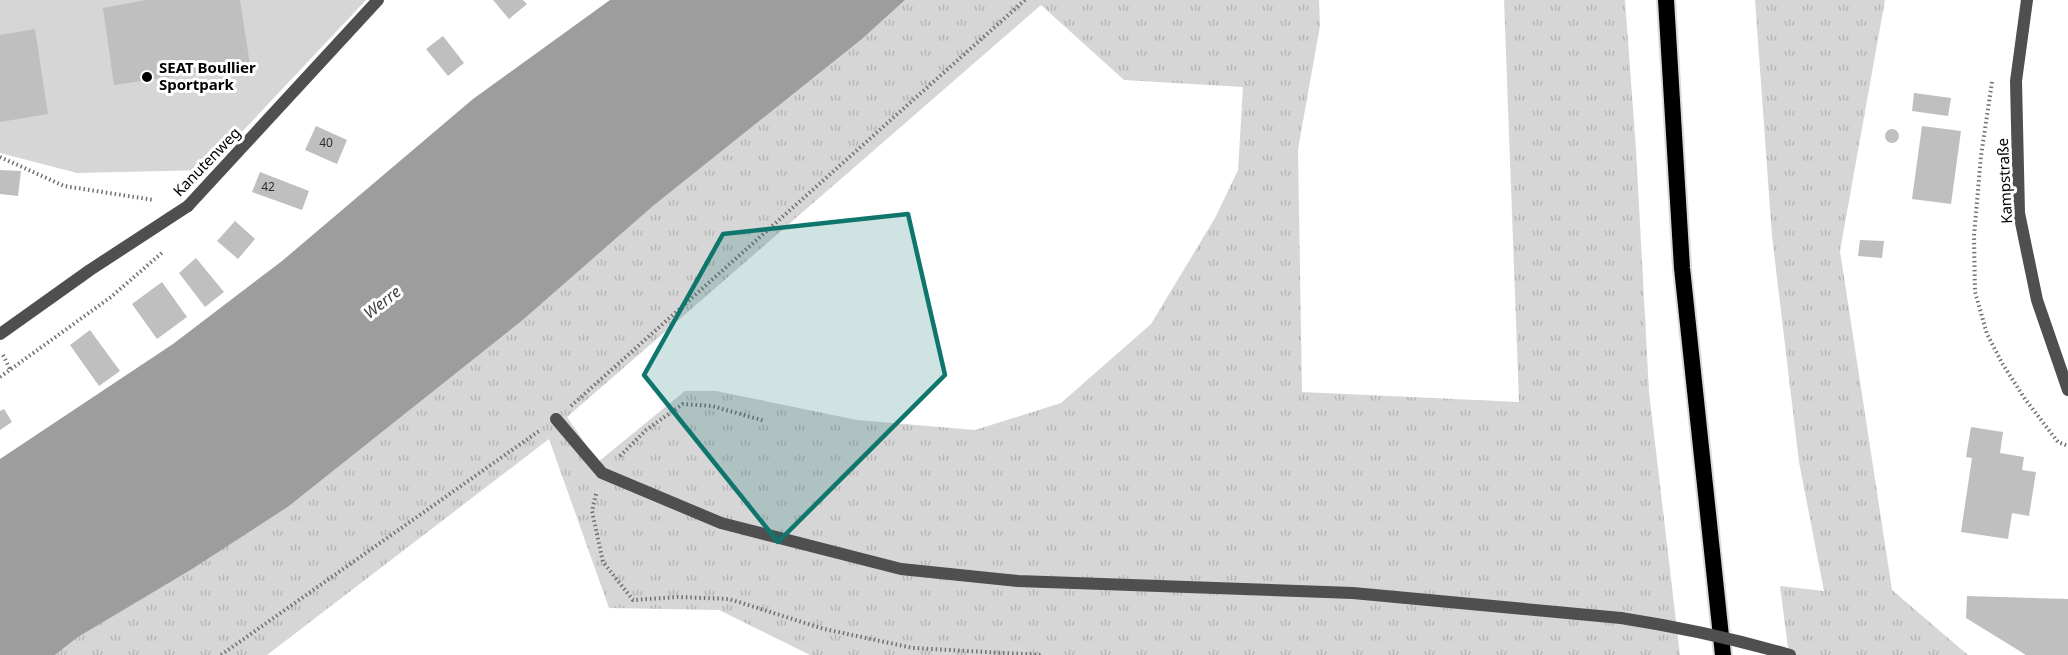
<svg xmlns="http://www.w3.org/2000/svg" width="2068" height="655" font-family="'Noto Sans',sans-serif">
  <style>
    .grass { fill: url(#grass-tufts); fill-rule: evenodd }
    .garden { fill: #d6d6d6 }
    .water { fill: #9d9d9d }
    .building { fill: #bfbfbf }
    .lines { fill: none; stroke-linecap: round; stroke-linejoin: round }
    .trunk-casing { stroke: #dbdbdb; stroke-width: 20 }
    .path { stroke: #717171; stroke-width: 4; stroke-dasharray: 1.5 3; stroke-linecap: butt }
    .service { stroke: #4f4f4f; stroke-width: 12 }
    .minor { stroke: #4f4f4f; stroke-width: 12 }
    .trunk { stroke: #000; stroke-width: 16 }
    .minor-bridge { stroke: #4f4f4f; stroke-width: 12 }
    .marked { fill: #0f766e; fill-opacity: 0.2; stroke: #0f766e; stroke-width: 4.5; stroke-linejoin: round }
    .poi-dot { fill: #000; stroke: #fff; stroke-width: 2 }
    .labels { text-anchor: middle; stroke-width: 6; stroke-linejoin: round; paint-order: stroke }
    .number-label { font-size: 12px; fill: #303030 }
    .poi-label { font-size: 15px; font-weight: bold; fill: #000; stroke: #fff; text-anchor: start }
    .street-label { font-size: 15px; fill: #000; stroke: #fff }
    .water-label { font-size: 16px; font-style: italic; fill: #3e3e3e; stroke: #fff }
  </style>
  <defs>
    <pattern id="grass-tufts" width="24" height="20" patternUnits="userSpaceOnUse" patternTransform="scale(1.5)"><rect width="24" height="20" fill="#d6d6d6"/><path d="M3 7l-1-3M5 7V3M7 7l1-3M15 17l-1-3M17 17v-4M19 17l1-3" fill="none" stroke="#b6b6b6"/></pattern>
  </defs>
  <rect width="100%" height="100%" fill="#fff"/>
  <path class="grass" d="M905 0H1319L1320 26 1298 149 1302 392 1519 402 1504 0H1625L1636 149 1649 392 1680 655H810L719 610 609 608 549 439 267 655H55L78 637 289 506 524 319 653 206 862 39ZM1041 5 1124 80 1243 87 1238 170 1215 218 1151 324 1061 403 975 430 857 420 716 391H685L598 462 567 417Z
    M1755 0H1885L1840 251 1892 590 1968 655H1789L1780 586 1824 591 1799 462 1772 236Z"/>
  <path class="garden" d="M0 0H366L206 170 77 173 0 153Z"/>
  <path class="water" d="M610 0H905L862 39 653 206 524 319 289 506 192 569 78 637 55 655H0V459L173 344 282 261 473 99Z"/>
  <path class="building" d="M146 0H240L250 65 114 85 103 8Z
    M493 0H523L527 4 509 19Z
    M35 29 48 114 0 122V35Z
    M443 36 464 63 448 76 426 49Z
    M1914 93 1951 98 1948 116 1912 111Z
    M316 126 347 140 337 164 305 150Z
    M1922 126 1961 131 1951 204 1912 199Z
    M1885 136a7 7 0 1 1 14 0a7 7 0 1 1-14 0Z
    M0 170 21 171 18 196 0 194Z
    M260 172 309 191 302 210 252 192Z
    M235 221 255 239 238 259 217 241Z
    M1860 240 1884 241 1882 258 1858 256Z
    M196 258 224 292 205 307 179 273Z
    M162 282 187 317 157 339 132 304Z
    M90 330 120 371 99 386 70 345Z
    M4 409 12 422 0 430V411Z
    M1971 427 2003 432 2000 453 2024 457 2022 470 2036 472 2029 516 2012 513 2008 539 1961 532 1972 458 1966 457Z
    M1967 596 2068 599V655H2026L1966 618Z"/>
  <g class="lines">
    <g class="trunk-casing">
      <path id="trunk" d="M1666 0 1682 268 1723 655"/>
    </g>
    <path class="path" d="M1992 82 1981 156 1974 236 1975 292 1987 334 2002 363 2025 399 2058 442 2068 446
      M0 157 64 186 154 200
      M3 355 11 371
      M0 377 111 297 164 251
      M571 406 1025 0
      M620 456 646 430 683 404 712 406 765 421
      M596 494 592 511 603 562 633 600 678 597 729 599 824 629 913 648 1042 655
      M221 655 539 431"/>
    <path class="service" d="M0 334 90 270 188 206"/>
    <path class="minor" d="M2027 0 2016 81 2019 213 2037 300 2068 390
      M188 206 378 0
      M556 419 602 473 721 523 901 569 1018 581 1353 593 1621 618"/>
    <use href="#trunk" class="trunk"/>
    <path class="minor-bridge" d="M1621 618C1679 627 1735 639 1790 655"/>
  </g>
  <path class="marked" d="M908 214 945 375 778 542 644 375 723 234Z"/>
  <circle class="poi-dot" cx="147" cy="77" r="6"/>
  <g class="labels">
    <g class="number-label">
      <text x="326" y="147">40</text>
      <text x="268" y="191">42</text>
    </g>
    <g class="poi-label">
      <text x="159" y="73">SEAT Boullier<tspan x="159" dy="17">Sportpark</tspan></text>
    </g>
    <g class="street-label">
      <text transform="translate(207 162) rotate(-46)" y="5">Kanutenweg</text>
      <text transform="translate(2005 181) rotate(-93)" y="5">Kampstraße</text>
    </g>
    <g class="water-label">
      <text transform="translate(382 302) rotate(-38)" y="6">Werre</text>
    </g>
  </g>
</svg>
